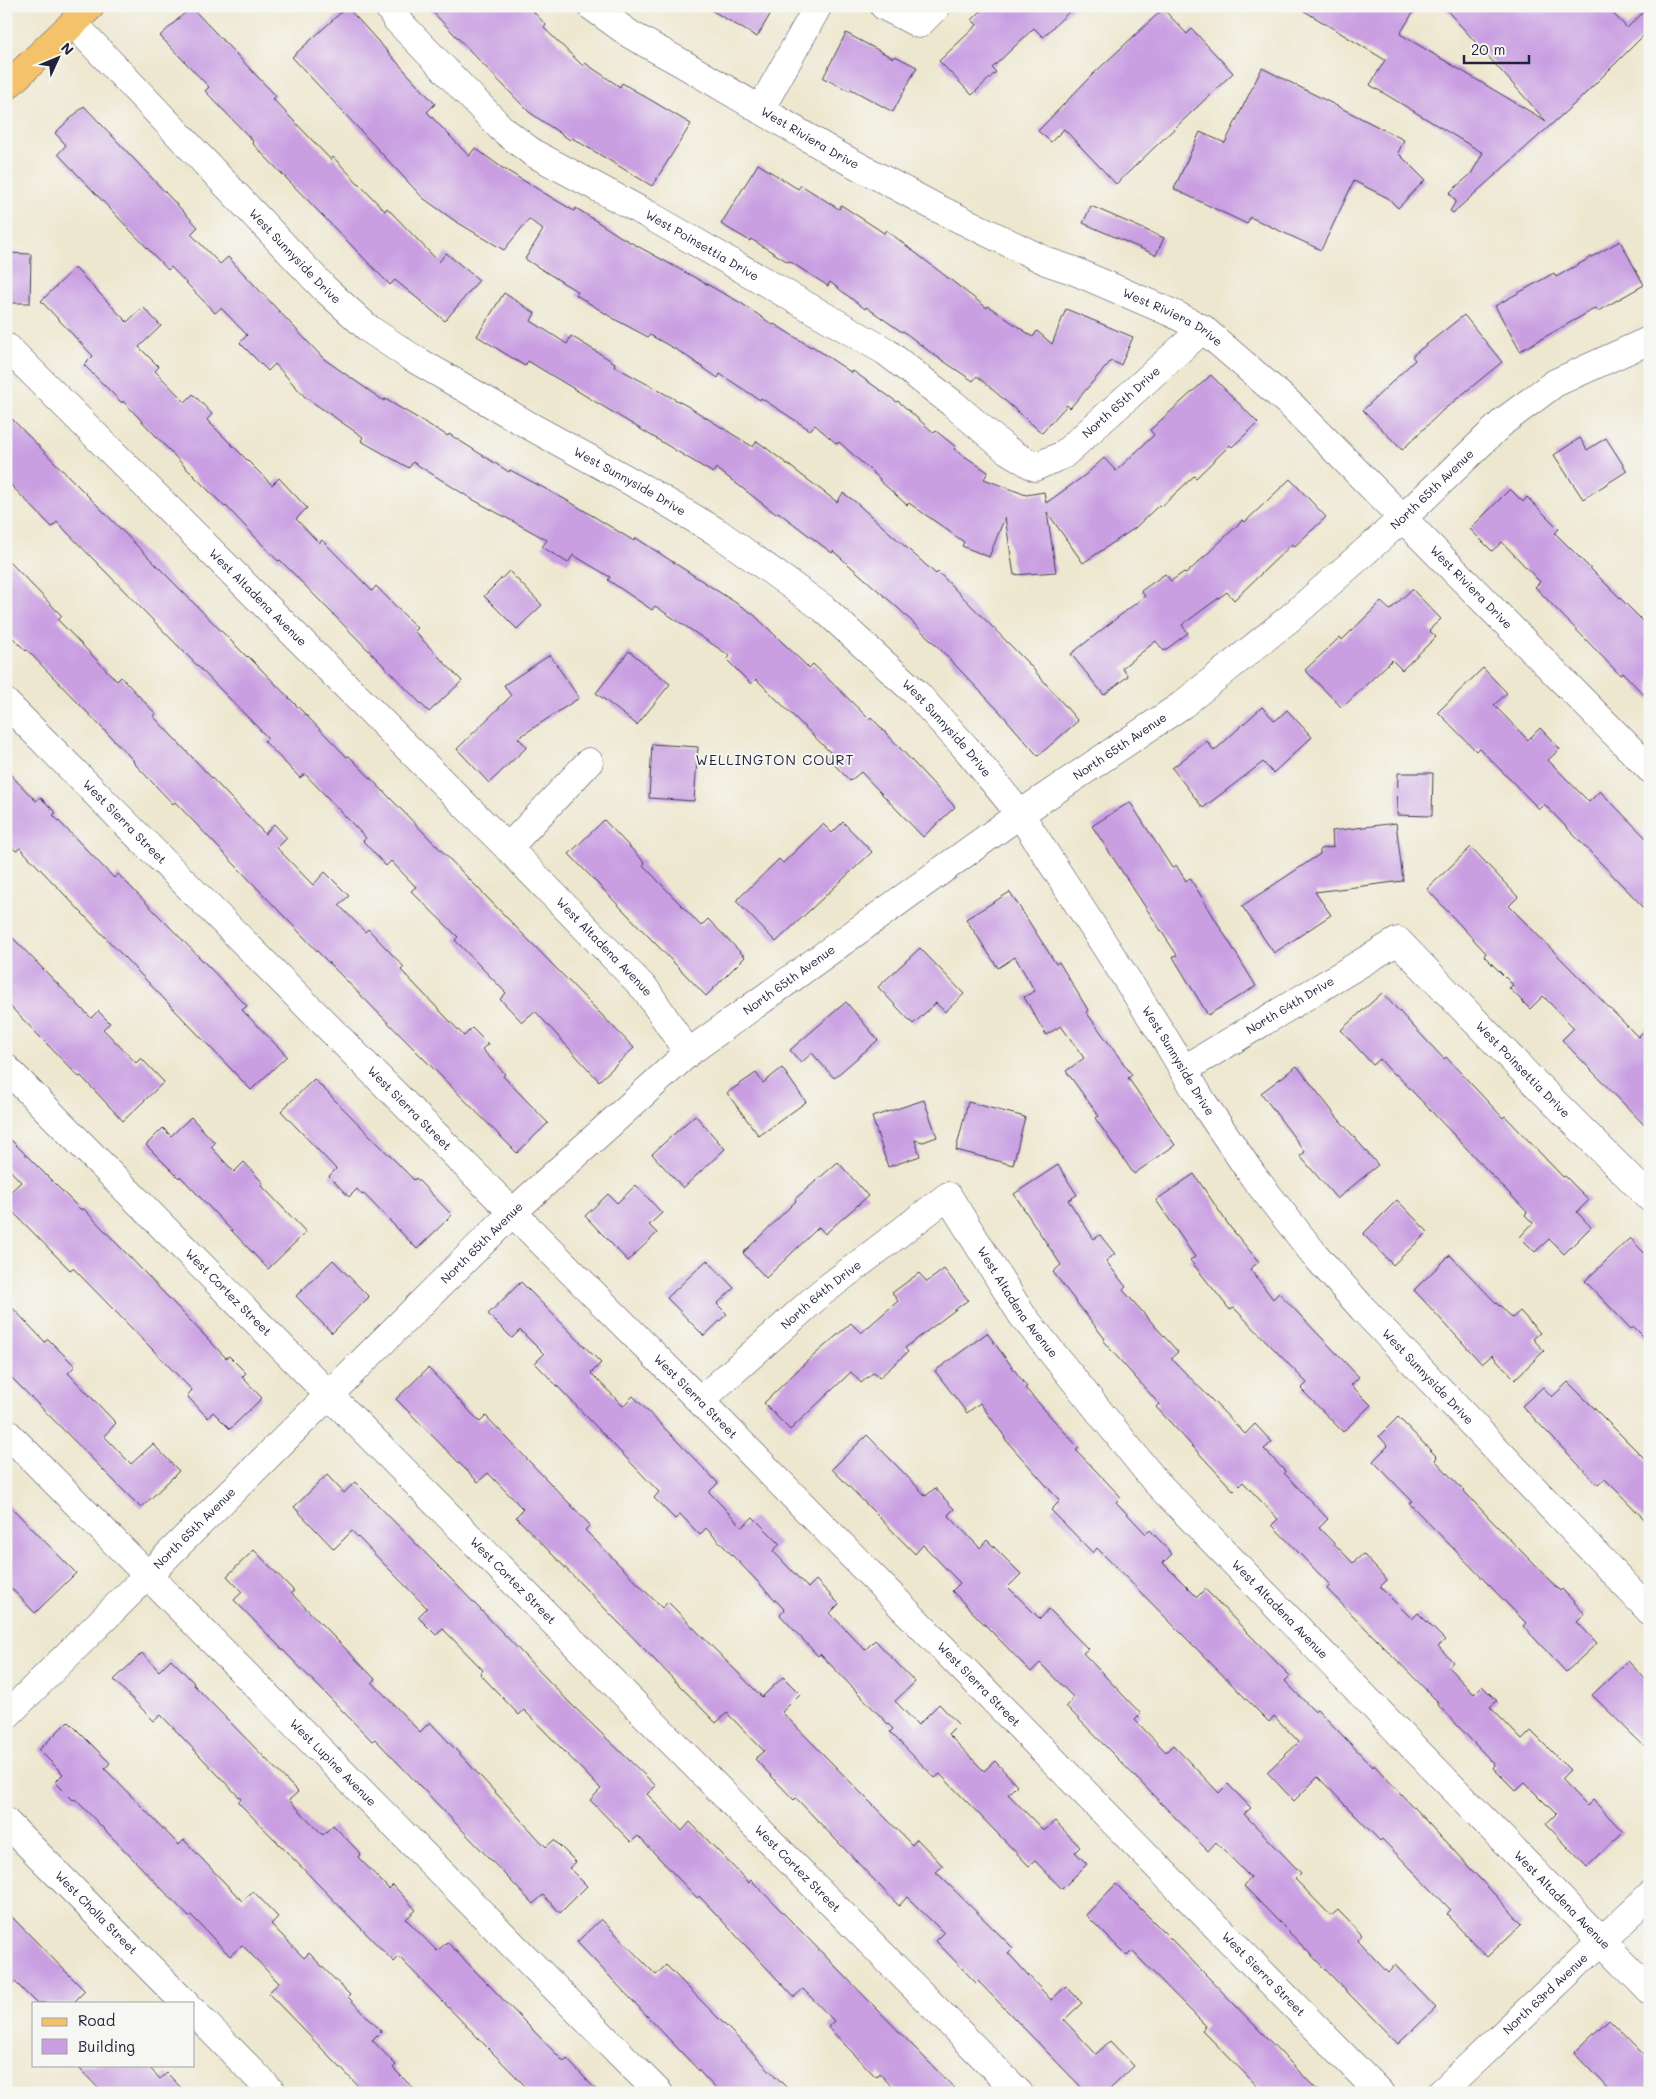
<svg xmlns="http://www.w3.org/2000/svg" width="1656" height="2099" font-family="Mali,sans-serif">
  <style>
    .building { fill: #c99fe2 }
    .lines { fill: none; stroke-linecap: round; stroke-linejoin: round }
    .minor-casing { stroke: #414051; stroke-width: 29 }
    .major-casing { stroke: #414051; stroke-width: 29 }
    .minor { stroke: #fff; stroke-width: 28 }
    .major { stroke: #f3c26a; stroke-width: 28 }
    .labels { text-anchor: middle; stroke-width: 4; stroke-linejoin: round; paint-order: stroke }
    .street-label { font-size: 12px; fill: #22223b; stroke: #f6f6f2 }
    .neighbourhood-label { font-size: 14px; letter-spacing: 1px; fill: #22223b; stroke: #f6f6f2 }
  </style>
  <rect width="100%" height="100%" fill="#f6f6f2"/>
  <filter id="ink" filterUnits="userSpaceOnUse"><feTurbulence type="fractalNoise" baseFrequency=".02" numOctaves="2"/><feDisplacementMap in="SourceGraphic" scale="10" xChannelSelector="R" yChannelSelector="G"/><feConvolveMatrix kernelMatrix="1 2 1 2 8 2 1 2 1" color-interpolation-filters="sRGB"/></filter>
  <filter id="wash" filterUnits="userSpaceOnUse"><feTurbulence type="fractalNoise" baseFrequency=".0096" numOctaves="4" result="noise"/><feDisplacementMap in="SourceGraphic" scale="20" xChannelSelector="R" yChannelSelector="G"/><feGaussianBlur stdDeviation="1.12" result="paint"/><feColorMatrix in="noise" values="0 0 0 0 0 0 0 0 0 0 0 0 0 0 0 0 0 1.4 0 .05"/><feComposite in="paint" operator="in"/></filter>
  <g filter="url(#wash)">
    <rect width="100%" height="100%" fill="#eee7cf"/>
    <g id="blocks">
      <path class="building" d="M427 6H528L546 25 544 28 583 66 585 63 620 87 622 83 691 124 652 186 572 138 570 140 529 112Z
        M704 6H775L757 37Z
        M986 6H1075L1043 37 1034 28 992 68 996 72 972 95 939 61 977 25 972 20Z
        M1296 6H1417L1400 34 1546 121 1443 6H1606L1627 28 1650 6V29L1582 97 1453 213 1450 211 1456 201 1449 193 1471 174 1483 153 1370 85 1385 60Z
        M191 7 276 96 273 99 331 160 333 157 385 211 387 208 439 262 446 253 479 280 445 321 395 280 390 285 252 143 253 141 205 91 209 87 160 36Z
        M347 7 435 104 427 112 469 156 475 148 501 167 574 211 576 208 621 237 741 303 773 325 774 324 811 347 812 346 852 373 853 371 897 402 898 401 934 433 936 431 956 447 954 449 988 472 984 479 1026 495 1044 492 1046 503 1084 476 1104 458 1116 471 1154 435 1150 430 1211 375 1258 423 1232 447 1230 445 1196 478 1194 476 1161 507 1159 505 1135 528 1083 563 1047 512 1056 572 1014 575 1005 517 989 557 962 546 964 542 909 503 907 505 879 480 880 479 839 442 837 444 815 425 810 430 761 398 760 400 720 374 718 378 682 353 650 335 648 337 616 320 576 295 578 292 525 259 543 230 529 219 504 250 455 221 423 198 292 57Z
        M1163 9 1187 34 1192 29 1233 73 1116 184 1064 129 1051 142 1038 131 1090 77Z
        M846 33 893 58 895 56 917 67 893 112 851 89 850 91 823 78Z
        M1262 68 1404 140 1398 153 1425 180 1398 208 1388 198 1354 181 1321 250 1250 217 1247 224 1174 189 1200 132 1225 143Z
        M84 106 198 227 191 234 220 264 228 257 324 359 384 401 385 399 448 436 449 434 509 472 510 470 570 502 634 541 636 538 753 614 809 668 813 664 869 719 871 717 955 807 923 837 861 772 850 781 828 758 832 754 756 679 751 684 727 660 730 656 655 606 652 610 608 580 610 577 573 555 568 563 542 547 547 540 470 498 413 462 409 468 361 441 363 437 305 397 275 364 268 371 240 343 247 335 221 308 215 313 171 267 168 270 58 154 66 145 55 133Z
        M758 164 798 189 801 185 839 209 841 205 884 233 886 230 987 308 988 306 1033 337 1037 331 1052 344 1066 309 1133 337 1121 365 1111 361 1070 408 1067 405 1042 433 977 376 973 381 930 352 903 331 902 332 866 307 865 309 830 282 828 286 789 261 788 262 751 239 750 241 721 224Z
        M1091 206 1164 238 1156 255 1083 223Z
        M1620 241 1644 285 1598 311 1596 308 1520 351 1495 306 1554 273 1556 277Z
        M6 253 31 254 30 303H6Z
        M75 268 127 322 143 307 161 326 139 347 159 367 155 371 185 402 193 394 212 414 207 420 272 485 279 478 307 508 296 519 319 543 322 540 372 591 376 586 417 628 414 631 462 681 429 712 280 560 278 561 226 506 225 507 186 468 123 401 122 403 84 365 93 356 41 301Z
        M504 293 535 313 531 321 567 344 571 336 615 363 614 366 689 407 753 447 757 441 837 502 843 493 853 500 936 574 938 572 1028 663 1078 721 1038 756 1000 712 938 647 898 608 833 551 832 553 778 512 776 514 716 468 713 473 528 361 525 366 477 336Z
        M1464 315 1502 362 1442 411 1402 450 1363 410 1415 360 1412 356Z
        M6 413 247 657 248 656 347 757 349 756 634 1048 599 1081 535 1011 522 1022 500 999 506 993 455 940 458 937 411 891 416 887 391 861 386 866 363 841 366 838 305 774 300 778 264 741 268 738 57 522 52 527 6 480Z
        M1580 438 1587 450 1606 438 1627 471 1583 499 1554 455Z
        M1290 479 1326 517 1295 546 1292 544 1234 600 1227 592 1182 625 1188 633 1164 651 1156 641 1122 668 1128 676 1104 695 1071 654 1145 596 1141 591 1165 574 1171 581 1184 572 1186 574 1243 520 1245 522Z
        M1510 489 1523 502 1527 497 1559 529 1555 533 1650 628V701L1623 673 1620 675 1535 587 1540 582 1502 542 1492 551 1470 529Z
        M6 558 62 616 58 620 117 681 121 677 156 714 153 716 265 834 274 824 287 838 277 848 313 885 325 872 349 896 339 905 365 932 368 929 404 967 401 970 464 1036 472 1028 488 1044 482 1049 505 1074 503 1076 548 1123 517 1153 321 955 175 802 173 804 133 762 134 761 27 650 26 651 6 631Z
        M509 571 542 605 517 629 484 596Z
        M1412 589 1441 619 1429 630 1436 637 1402 670 1392 660 1342 708 1305 670 1340 637 1342 640 1381 602 1390 610Z
        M629 651 670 684 637 725 596 693Z
        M550 655 579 698 518 738 527 747 489 783 457 749 511 696 504 685Z
        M1483 668 1507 693 1494 705 1528 740 1540 728 1560 749 1548 760 1589 802 1600 791 1650 842V914L1544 804 1539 809 1479 748 1476 751 1438 712Z
        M1262 707 1275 721 1287 710 1312 737 1273 773 1263 762 1203 808 1172 768 1207 741 1214 751Z
        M652 744 698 747 694 801 649 798Z
        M6 770 36 801 40 797 56 813 53 815 114 878 118 874 247 1006 242 1010 287 1056 251 1090 20 848 16 851 6 841Z
        M1398 773H1433L1432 816 1397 815Z
        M1130 802 1172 868 1176 865 1186 881 1190 878 1256 986 1208 1015 1173 957 1177 955 1092 826Z
        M604 820 645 863 643 865 701 926 708 919 745 957 706 996 569 854Z
        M843 822 872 852 776 942 736 901 779 859 783 863 823 824 832 833Z
        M1396 823 1403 881 1315 892 1331 915 1274 953 1242 906 1320 854V849L1333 847 1332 831Z
        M1471 847 1518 897 1509 906 1638 1037 1650 1025V1131L1562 1040 1574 1028 1543 996 1530 1009 1509 988 1513 985 1484 956 1486 953 1427 889Z
        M1010 892 1056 964 1059 962 1088 1010 1086 1012 1132 1075 1128 1078 1175 1145 1134 1174 1095 1118 1099 1116 1066 1071 1084 1058 1061 1026 1046 1035 1024 997 1035 991 1015 957 998 968 966 919Z
        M6 931 91 1018 98 1011 110 1023 103 1029 136 1063 141 1058 164 1082 123 1121 81 1076 79 1077 6 1002Z
        M920 948 964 994 945 1012 936 1003 913 1024 878 987Z
        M1382 993 1444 1059 1446 1057 1503 1118 1505 1116 1563 1177 1565 1176 1589 1200 1577 1212 1591 1227 1564 1254 1549 1239 1535 1252 1520 1237 1533 1223 1525 1215 1527 1212 1396 1074 1394 1075 1380 1059 1373 1065 1341 1030Z
        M846 1002 878 1040 834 1078 812 1053 801 1063 790 1050Z
        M1297 1066 1336 1116 1378 1165 1337 1199 1300 1156 1305 1152 1261 1093Z
        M782 1068 806 1102 759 1136 727 1093 756 1073 763 1083Z
        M314 1079 414 1180 416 1178 452 1215 417 1249 364 1194 362 1195 357 1189 349 1197 329 1176 336 1169 281 1111Z
        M924 1100 937 1137 923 1142 915 1140 920 1156 888 1167 872 1117Z
        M968 1102 1025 1117 1013 1165 956 1150Z
        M695 1115 725 1149 683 1188 652 1154Z
        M191 1117 215 1143 211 1147 234 1172 244 1162 263 1183 261 1185 306 1232 268 1269 180 1176 179 1178 146 1145 163 1128 171 1136Z
        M6 1135 81 1210 83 1208 226 1358 229 1356 246 1373 242 1377 262 1398 230 1429 213 1412 208 1418 187 1396 192 1390 73 1268 70 1270 6 1205V1196L21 1182 6 1166Z
        M838 1162 868 1196 825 1234 819 1227 766 1278 743 1253 796 1201 795 1199Z
        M1058 1165 1077 1195 1068 1200 1094 1239 1100 1235 1115 1254 1106 1261 1126 1287 1123 1290 1178 1352 1171 1358 1245 1434 1255 1424 1272 1442 1264 1449 1285 1471 1284 1473 1328 1519 1319 1528 1353 1563 1363 1554 1387 1580 1380 1587 1412 1619 1418 1613 1445 1640 1438 1646 1453 1662 1448 1667 1474 1694 1482 1686 1497 1701 1490 1707 1522 1740 1531 1731 1570 1770 1561 1779 1587 1806 1593 1800 1623 1832 1587 1867 1546 1824 1556 1814 1525 1783 1516 1791 1493 1768 1495 1765 1438 1705 1439 1703 1327 1589 1330 1585 1272 1525 1278 1519 1243 1482 1234 1491 1156 1407 1159 1404 1103 1341 1105 1339 1053 1272 1061 1265 1014 1194Z
        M1194 1174 1230 1227 1259 1262 1250 1269 1273 1299 1279 1293 1359 1377 1351 1385 1371 1405 1343 1432 1301 1389 1307 1383 1234 1308 1230 1310 1190 1260 1195 1257 1156 1200Z
        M636 1185 662 1213 649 1225 657 1233 628 1261 585 1216 608 1194 617 1203Z
        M1397 1200 1428 1232 1393 1265 1363 1234Z
        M1630 1238 1650 1259V1343L1634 1327 1631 1329 1585 1281Z
        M1450 1255 1499 1306 1500 1305 1512 1318 1520 1311 1540 1333 1533 1339 1544 1351 1515 1379 1492 1355 1482 1364 1414 1290Z
        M333 1260 369 1297 332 1333 296 1296Z
        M707 1260 734 1288 717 1304 727 1314 704 1336 667 1298Z
        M944 1269 968 1300 905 1348 908 1352 879 1378 874 1372 861 1383 851 1372 790 1430 764 1403 804 1364 851 1323 861 1333 898 1301 892 1293 919 1273 927 1282Z
        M521 1282 601 1363 591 1373 623 1406 633 1396 718 1483 709 1492 742 1527 753 1517 780 1544 773 1551 808 1588 816 1580 839 1604 830 1613 865 1650 875 1640 915 1682 895 1701 918 1725 939 1704 958 1724 948 1734 984 1771 995 1761 1017 1785 1008 1794 1044 1831 1055 1821 1080 1847 1075 1852 1087 1864 1062 1889 1035 1861 1029 1866 940 1774 935 1778 890 1732 893 1729 820 1654 818 1656 780 1615 785 1610 706 1528 700 1535 680 1514 675 1519 654 1498 659 1492 535 1363 544 1354 520 1330 512 1338 488 1314Z
        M6 1301 45 1342 48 1339 75 1366 68 1373 116 1423 104 1436 131 1464 153 1444 179 1471 141 1508 6 1372Z
        M987 1333 1027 1387 1025 1388 1079 1448 1076 1450 1121 1497 1116 1502 1146 1534 1150 1530 1172 1554 1163 1563 1197 1597 1205 1589 1290 1676 1285 1681 1314 1711 1317 1709 1373 1767 1374 1765 1522 1924 1487 1957 1447 1915 1451 1910 1382 1839 1380 1841 1318 1777 1294 1801 1267 1772 1299 1742 1274 1716 1269 1722 1097 1548 1093 1553 1051 1510 1060 1501 1004 1438 1005 1437 980 1403 967 1413 935 1371Z
        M428 1368 480 1422 486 1416 590 1525 585 1530 662 1608 668 1602 762 1697 783 1677 800 1694 782 1712 912 1845 917 1839 943 1866 936 1872 1013 1948 1008 1953 1051 2000 1066 1986 1082 2003 1064 2020 1096 2054 1110 2041 1134 2066 1106 2093H1087L978 1981 976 1983 936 1941 944 1933 907 1897 899 1906 796 1798 794 1800 755 1759 764 1751 727 1713 716 1723 516 1517 523 1509 488 1473 478 1482 396 1399Z
        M1568 1382 1650 1464V1525L1605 1479 1598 1485 1522 1406 1543 1387 1552 1397Z
        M1398 1417 1437 1457 1435 1460 1490 1519 1560 1591 1562 1589 1585 1614 1577 1622 1597 1643 1566 1672 1523 1626 1526 1623 1409 1503 1412 1501 1373 1461 1388 1446 1379 1436Z
        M867 1435 926 1496 935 1488 954 1509 948 1515 980 1548 987 1540 1021 1574 1008 1587 1040 1619 1049 1609 1088 1649 1083 1653 1141 1714 1135 1720 1166 1752 1173 1745 1219 1793 1228 1784 1251 1808 1244 1814 1301 1873 1295 1879 1331 1916 1338 1910 1362 1935 1357 1940 1388 1973 1395 1965 1436 2008 1398 2044 1244 1886 1251 1878 1216 1842 1208 1851 1066 1706 1074 1698 1040 1663 1031 1672 952 1591 960 1583 923 1545 915 1554 832 1469Z
        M327 1475 344 1493 355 1482 454 1582 570 1703 656 1786 647 1794 682 1831 690 1822 749 1883 751 1880 959 2093H898L879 2073 876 2077 828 2027 834 2021 803 1989 794 1997 699 1896 697 1898 638 1836 631 1842 590 1800 601 1789 524 1710 519 1715 480 1674 483 1670 443 1629 436 1635 418 1617 427 1608 352 1531 334 1549 294 1507Z
        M6 1502 76 1573 35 1613 6 1583Z
        M254 1550 294 1591 291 1593 375 1679 372 1682 420 1732 430 1722 546 1847 554 1840 576 1862 569 1868 587 1886 560 1913 543 1895 533 1904 375 1739 372 1741 234 1600 242 1592 227 1576Z
        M142 1653 159 1671 171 1659 194 1683 193 1684 298 1792 289 1800 323 1835 333 1825 361 1854 358 1857 389 1889 393 1885 416 1910 406 1919 437 1951 447 1942 564 2062 567 2059 599 2093H532L399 1957 394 1962 238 1802 241 1799 161 1715 154 1721 114 1680Z
        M1628 1661 1650 1684V1752L1592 1695Z
        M68 1721 110 1763 105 1769 179 1845 184 1840 242 1901 253 1891 278 1917 271 1924 304 1958 309 1953 350 1995 348 1997 381 2031 372 2040 396 2065 393 2068 418 2093H365L268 1993 279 1983 242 1945 230 1956 191 1915 189 1917 75 1799 73 1800 55 1782 63 1774 39 1750Z
        M1116 1884 1177 1945 1320 2093H1264L1202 2030 1206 2026 1132 1951 1127 1956 1086 1915Z
        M6 1911 85 1991 73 2003H36L15 1982 6 1991Z
        M601 1919 656 1975 666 1965 792 2093H720L577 1942Z
        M1609 2019 1650 2061V2093H1612L1574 2053Z
        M76 2065H147L160 2079 167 2073 186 2093H103Z"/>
    </g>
  </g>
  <g filter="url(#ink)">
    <use href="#blocks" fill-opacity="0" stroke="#414051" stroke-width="1"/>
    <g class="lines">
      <g class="minor-casing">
        <g id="minor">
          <path id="s1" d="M388 6 396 19 502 129 533 153 647 214 885 351 952 403 1007 450 1035 467 1063 455 1203 329"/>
          <path id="s2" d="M591 6 631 35 680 62 834 153 935 207 1048 262 1072 270 1174 314 1203 329 1291 405 1650 769"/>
          <path d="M884 6 919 24 937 6"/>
          <path id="s3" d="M73 23 324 288 369 329 411 357 530 426 648 491 717 532 823 608 916 693 966 748 1020 814 1164 1037 1202 1101 1253 1176 1315 1255 1363 1309 1650 1611"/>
          <path d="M760 110 818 6"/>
          <path id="s4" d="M6 350 8 348 508 848 646 990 688 1053"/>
          <path id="s5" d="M6 703 700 1401 1380 2093"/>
          <path d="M508 848 589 762"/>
          <path id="s6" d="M6 1068 1019 2093"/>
          <path id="s7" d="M1183 1070 1398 941 1532 1080 1650 1198"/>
          <path id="s8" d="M700 1401 821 1293 948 1196 1022 1315 1155 1481 1650 1991"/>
          <path id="s9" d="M6 1432 659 2093"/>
          <path id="s10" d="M6 1716 513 1212 688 1053 1020 814 1182 705 1290 618 1403 518 1504 421 1555 383 1650 340"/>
          <path id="s11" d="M6 1822 185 2003"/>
          <path d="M194 2012 273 2093"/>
          <path id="s12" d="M1441 2093 1650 1895"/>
        </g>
      </g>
      <g class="major-casing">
        <path id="major" d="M6 87 91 6"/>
      </g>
      <use href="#minor" class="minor"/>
      <use href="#major" class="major"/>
    </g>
  </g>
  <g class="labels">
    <g class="street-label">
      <text dy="4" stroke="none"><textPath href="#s2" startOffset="256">West Riviera Drive</textPath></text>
      <text dy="4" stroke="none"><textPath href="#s1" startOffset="400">West Poinsettia Drive</textPath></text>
      <text dy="4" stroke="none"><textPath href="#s3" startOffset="322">West Sunnyside Drive</textPath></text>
      <text dy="4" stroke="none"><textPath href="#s2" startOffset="661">West Riviera Drive</textPath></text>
      <text dy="4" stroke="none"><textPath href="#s1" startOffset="910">North 65th Drive</textPath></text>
      <text dy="4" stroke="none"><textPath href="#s3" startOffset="728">West Sunnyside Drive</textPath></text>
      <text dy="4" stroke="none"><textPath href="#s10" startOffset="1886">North 65th Avenue</textPath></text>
      <text dy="4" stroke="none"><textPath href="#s2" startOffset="1066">West Riviera Drive</textPath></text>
      <text dy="4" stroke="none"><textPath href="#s4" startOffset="356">West Altadena Avenue</textPath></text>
      <text dy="4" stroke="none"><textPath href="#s3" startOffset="1132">West Sunnyside Drive</textPath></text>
      <text dy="4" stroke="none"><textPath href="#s10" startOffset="1481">North 65th Avenue</textPath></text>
      <text dy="4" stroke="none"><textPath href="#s5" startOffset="168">West Sierra Street</textPath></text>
      <text dy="4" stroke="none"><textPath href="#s4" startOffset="848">West Altadena Avenue</textPath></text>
      <text dy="4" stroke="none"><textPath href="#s10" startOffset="1076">North 65th Avenue</textPath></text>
      <text dy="4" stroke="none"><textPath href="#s7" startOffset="125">North 64th Drive</textPath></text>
      <text dy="4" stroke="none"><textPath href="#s3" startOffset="1538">West Sunnyside Drive</textPath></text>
      <text dy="4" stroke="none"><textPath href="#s7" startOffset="430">West Poinsettia Drive</textPath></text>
      <text dy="4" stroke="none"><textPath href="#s5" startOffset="572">West Sierra Street</textPath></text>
      <text dy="4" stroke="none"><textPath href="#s10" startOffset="671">North 65th Avenue</textPath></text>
      <text dy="4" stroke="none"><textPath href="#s6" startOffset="316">West Cortez Street</textPath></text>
      <text dy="4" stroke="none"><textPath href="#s8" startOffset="161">North 64th Drive</textPath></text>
      <text dy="4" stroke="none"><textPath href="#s8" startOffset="449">West Altadena Avenue</textPath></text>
      <text dy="4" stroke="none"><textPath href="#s3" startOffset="1942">West Sunnyside Drive</textPath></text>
      <text dy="4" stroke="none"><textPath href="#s5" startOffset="978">West Sierra Street</textPath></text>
      <text dy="4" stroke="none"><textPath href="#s10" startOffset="266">North 65th Avenue</textPath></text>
      <text dy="4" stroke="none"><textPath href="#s6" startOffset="721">West Cortez Street</textPath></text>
      <text dy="4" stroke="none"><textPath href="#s8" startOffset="854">West Altadena Avenue</textPath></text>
      <text dy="4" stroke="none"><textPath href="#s5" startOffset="1382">West Sierra Street</textPath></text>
      <text dy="4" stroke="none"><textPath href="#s9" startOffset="465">West Lupine Avenue</textPath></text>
      <text dy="4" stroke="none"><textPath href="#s6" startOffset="1126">West Cortez Street</textPath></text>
      <text dy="4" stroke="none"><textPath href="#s8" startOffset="1259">West Altadena Avenue</textPath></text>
      <text dy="4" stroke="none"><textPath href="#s11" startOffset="128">West Cholla Street</textPath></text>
      <text dy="4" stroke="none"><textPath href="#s5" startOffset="1788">West Sierra Street</textPath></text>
      <text dy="4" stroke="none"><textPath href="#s12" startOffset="144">North 63rd Avenue</textPath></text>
    </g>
    <g class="neighbourhood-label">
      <text x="775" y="765">WELLINGTON COURT</text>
    </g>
  </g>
  <rect width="1656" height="2099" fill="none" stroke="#f6f6f2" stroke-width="25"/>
  <rect x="32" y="2002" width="162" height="65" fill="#f6f6f2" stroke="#a1a1a9"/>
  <rect x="42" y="2018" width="25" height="8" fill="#f3c26a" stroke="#a1a1a9"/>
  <text x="78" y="2026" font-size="15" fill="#22223b">Road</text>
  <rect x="42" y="2039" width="25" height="15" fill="#c99fe2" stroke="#a1a1a9"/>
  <text x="78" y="2052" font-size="15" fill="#22223b">Building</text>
  <g transform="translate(58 58) rotate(46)" stroke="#f6f6f2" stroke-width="4" paint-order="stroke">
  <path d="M0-4L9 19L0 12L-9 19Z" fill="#22223b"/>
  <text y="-8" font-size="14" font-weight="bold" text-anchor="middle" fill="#22223b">N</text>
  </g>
  <path d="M1464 55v8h65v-8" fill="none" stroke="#22223b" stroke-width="2.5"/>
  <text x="1471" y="55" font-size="15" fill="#22223b" stroke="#f6f6f2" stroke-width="4" paint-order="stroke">20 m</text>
</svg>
